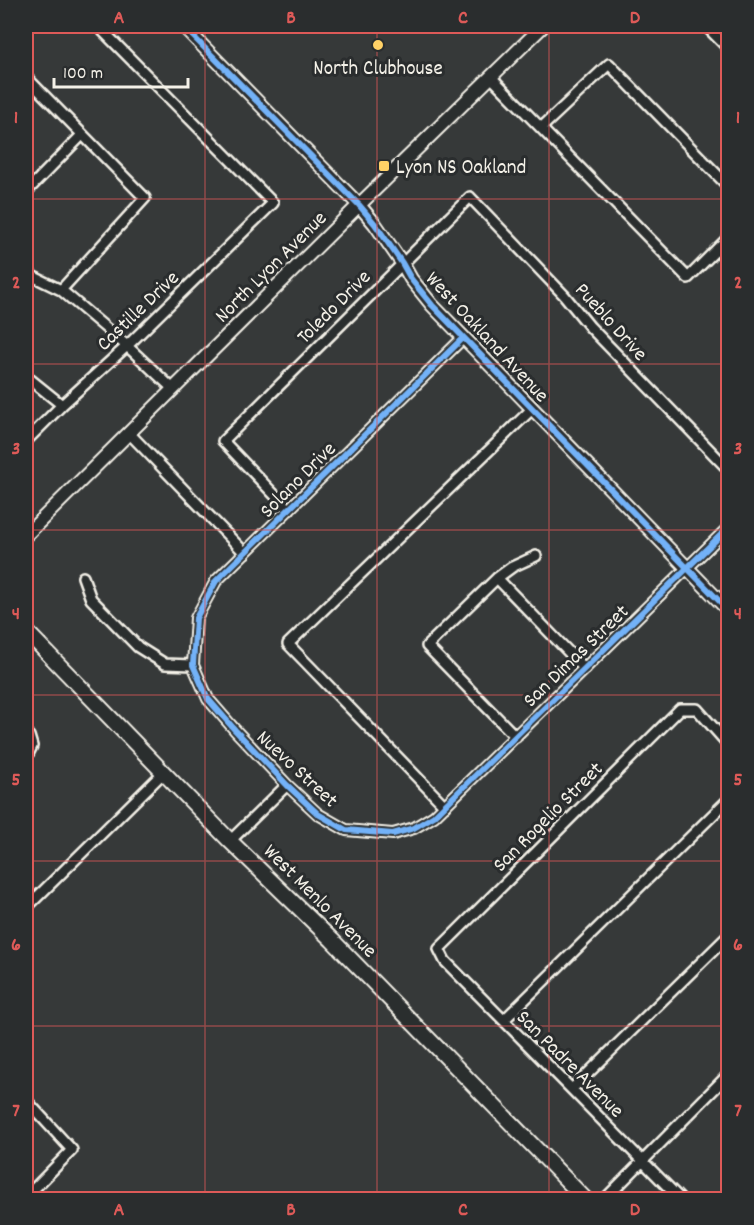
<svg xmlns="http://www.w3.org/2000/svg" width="754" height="1225" font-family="Dekko,sans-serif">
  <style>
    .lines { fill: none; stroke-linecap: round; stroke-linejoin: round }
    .minor-casing { stroke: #f4f1e8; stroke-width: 14 }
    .tertiary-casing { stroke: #f4f1e8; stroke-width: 16 }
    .secondary-casing { stroke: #f4f1e8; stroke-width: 18 }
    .minor { stroke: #2a2d2e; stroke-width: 9 }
    .tertiary { stroke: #2a2d2e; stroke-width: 12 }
    .secondary { stroke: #2a2d2e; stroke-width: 14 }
    .cycleway-casing { stroke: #2a2d2e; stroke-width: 10 }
    .cycleway { stroke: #73b2f8; stroke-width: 6 }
    .grid { fill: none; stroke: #de5a58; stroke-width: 1.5; stroke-opacity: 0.55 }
    .poi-dot { fill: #ffd166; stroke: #2a2d2e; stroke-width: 2 }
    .labels { text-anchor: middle; stroke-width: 6; stroke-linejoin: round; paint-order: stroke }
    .poi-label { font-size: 21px; fill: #f4f1e8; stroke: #2a2d2e }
    .street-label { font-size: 21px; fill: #f4f1e8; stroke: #2a2d2e }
    .neatline { fill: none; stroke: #de5a58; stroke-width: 2 }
    .grid-label { font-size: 20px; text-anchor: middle; font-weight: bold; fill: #de5a58 }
  </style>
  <rect width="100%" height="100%" fill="#363939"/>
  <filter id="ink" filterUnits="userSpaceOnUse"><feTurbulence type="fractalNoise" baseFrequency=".0167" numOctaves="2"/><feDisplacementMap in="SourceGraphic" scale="12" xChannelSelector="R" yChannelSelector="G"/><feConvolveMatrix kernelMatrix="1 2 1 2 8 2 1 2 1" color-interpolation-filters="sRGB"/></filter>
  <g filter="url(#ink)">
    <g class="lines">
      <g class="minor-casing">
        <path id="minor" d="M706 26 728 48
          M26 77 145 198 61 290
          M491 77 688 278 728 238
          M541 128 609 64 728 186
          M26 192 82 135
          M26 273 61 290 127 346 173 389
          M463 338 216 581 196 618 193 665 208 699 235 730 287 785 318 814 346 830 393 834 414 828 434 816 728 528
          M26 376 62 405
          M129 433 245 553
          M26 441 62 405 127 346 273 203 98 26
          M289 510 223 441 470 197 564 295 590 327 728 469
          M83 577 91 599 138 647 165 664 193 665
          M497 578 585 669
          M26 734 29 736 32 746 26 758
          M516 737 427 646 497 578 512 567 536 556
          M445 806 288 644 532 409
          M230 841 287 785
          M26 908 164 772
          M504 1020 728 800
          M572 1089 728 936
          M26 1100 72 1150 26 1197
          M604 1200 728 1075
          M681 1200 445 961 439 949 680 709H697L728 744"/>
      </g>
      <g class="tertiary-casing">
        <path id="tertiary" d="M183 26 359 205 375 224 402 263 411 279 432 305 728 610
          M26 535 359 205 543 26"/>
      </g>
      <g class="secondary-casing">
        <path id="secondary" d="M26 631 230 841 332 940 586 1200"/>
      </g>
      <use href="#minor" class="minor"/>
      <use href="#tertiary" class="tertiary"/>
      <use href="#secondary" class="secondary"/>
      <g class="cycleway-casing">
        <path id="cycleway" d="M183 26 359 205 375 224 402 263 411 279 432 305 728 610
          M463 338 216 581 196 618 193 665 208 699 235 730 287 785 318 814 346 830 393 834 414 828 434 816 728 528"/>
      </g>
      <use href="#cycleway" class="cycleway"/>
    </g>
  </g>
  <path class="grid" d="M205 26V1200M377 26V1200M549 26V1200M26 199H728M26 364H728M26 530H728M26 695H728M26 861H728M26 1026H728"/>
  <g class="poi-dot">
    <circle cx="378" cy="45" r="6"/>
    <rect x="378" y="160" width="12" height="12" rx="3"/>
  </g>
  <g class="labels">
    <g class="poi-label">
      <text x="378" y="74">North Clubhouse</text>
      <text x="396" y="173" text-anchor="start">Lyon NS Oakland</text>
    </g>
    <g class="street-label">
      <text transform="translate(270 266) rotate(-45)" y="7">North Lyon Avenue</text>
      <text transform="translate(333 306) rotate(-45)" y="7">Toledo Drive</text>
      <text transform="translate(137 310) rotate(-44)" y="7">Castille Drive</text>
      <text transform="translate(612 321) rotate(48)" y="7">Pueblo Drive</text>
      <text transform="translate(488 336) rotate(47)" y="7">West Oakland Avenue</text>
      <text transform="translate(297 479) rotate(-45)" y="7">Solano Drive</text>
      <text transform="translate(575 655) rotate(-44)" y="7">San Dimas Street</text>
      <text transform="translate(298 768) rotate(43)" y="7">Nuevo Street</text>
      <text transform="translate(547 816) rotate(-45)" y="7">San Rogelio Street</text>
      <text transform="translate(321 900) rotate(45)" y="7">West Menlo Avenue</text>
      <text transform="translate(571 1063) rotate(45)" y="7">San Padre Avenue</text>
    </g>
  </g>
  <rect width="754" height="1225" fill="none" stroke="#2a2d2e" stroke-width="66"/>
  <path d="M54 78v9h134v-9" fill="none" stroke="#f4f1e8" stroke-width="3"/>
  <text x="63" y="78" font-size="18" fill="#f4f1e8" stroke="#2a2d2e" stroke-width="4.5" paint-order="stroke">100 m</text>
  <rect x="33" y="33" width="688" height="1159" class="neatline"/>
  <g class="grid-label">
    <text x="119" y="23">A</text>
    <text x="291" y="23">B</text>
    <text x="463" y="23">C</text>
    <text x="635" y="23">D</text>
    <text x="16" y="123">1</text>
    <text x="738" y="123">1</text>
    <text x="16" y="288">2</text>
    <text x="738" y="288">2</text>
    <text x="16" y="454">3</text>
    <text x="738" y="454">3</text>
    <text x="16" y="619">4</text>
    <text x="738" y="619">4</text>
    <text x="16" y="785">5</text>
    <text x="738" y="785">5</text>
    <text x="16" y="950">6</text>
    <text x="738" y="950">6</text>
    <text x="16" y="1116">7</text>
    <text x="738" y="1116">7</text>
    <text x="119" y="1215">A</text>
    <text x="291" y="1215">B</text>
    <text x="463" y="1215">C</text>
    <text x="635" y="1215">D</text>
  </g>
</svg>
